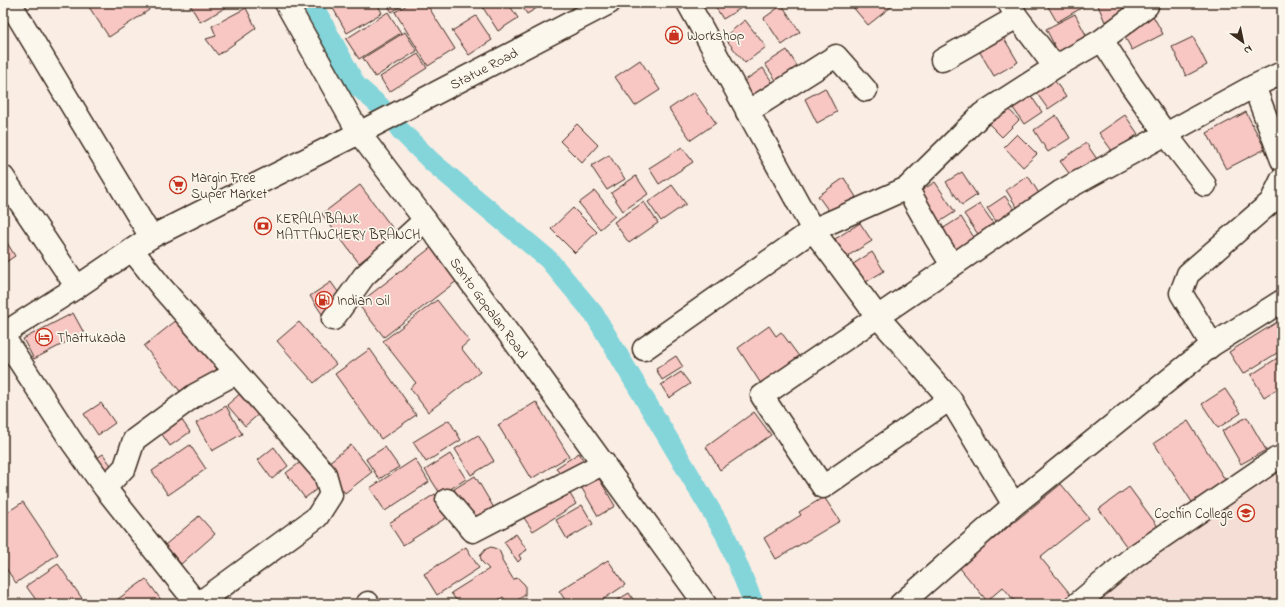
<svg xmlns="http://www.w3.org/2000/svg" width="1285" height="607" font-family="'Indie Flower',sans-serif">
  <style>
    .built { fill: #f5ded6 }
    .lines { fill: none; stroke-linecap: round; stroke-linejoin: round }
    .canal { stroke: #83d5da; stroke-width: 20 }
    .building { fill: #f8c7c4; stroke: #3b2a1e }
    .street-casing { stroke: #3b2a1e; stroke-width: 25 }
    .secondary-casing { stroke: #3b2a1e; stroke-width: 25 }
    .street { stroke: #fbf7ec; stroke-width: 22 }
    .secondary { stroke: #fbf7ec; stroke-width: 22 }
    .labels { text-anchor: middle; stroke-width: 3.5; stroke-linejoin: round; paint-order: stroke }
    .poi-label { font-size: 14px; fill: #3b2a1e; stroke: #fbf7ec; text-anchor: start }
    .street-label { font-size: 14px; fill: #3b2a1e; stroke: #fbf7ec }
  </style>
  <rect width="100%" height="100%" fill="#faede4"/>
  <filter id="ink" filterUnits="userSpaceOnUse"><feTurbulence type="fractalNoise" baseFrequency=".025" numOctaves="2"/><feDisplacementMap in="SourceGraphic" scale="8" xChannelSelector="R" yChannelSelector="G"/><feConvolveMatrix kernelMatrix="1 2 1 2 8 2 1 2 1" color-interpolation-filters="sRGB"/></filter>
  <g filter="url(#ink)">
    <path class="built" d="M1282 463V604H1088L1136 563Z"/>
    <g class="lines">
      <path class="canal" d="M312 3 356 85 381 107
        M400 130 432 162 548 259 594 314 725 534 754 604"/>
    </g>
    <path class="building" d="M94 3H145L149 10 109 37 89 7Z
      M189 3H234L200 22Z
      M330 3H377L382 13 347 33Z
      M386 3H405L392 12Z
      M410 3H426L455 49 428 66 395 12Z
      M480 3H508L518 18 498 31Z
      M520 3H545L527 14Z
      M713 3H745L746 5 723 19Z
      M855 3H896L868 25 852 6Z
      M1046 3H1090L1057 22Z
      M1097 3H1122L1126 12 1105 22Z
      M782 5 800 32 782 45 764 18Z
      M246 8 256 28 218 55 206 39 216 36 212 26Z
      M388 12 401 33 359 59 346 39Z
      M1075 14 1088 39 1059 54 1046 29Z
      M1152 14 1163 34 1132 50 1121 30Z
      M476 16 492 40 469 55 452 31Z
      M745 20 766 47 745 63 724 37Z
      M405 32 417 51 375 77 363 58Z
      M1002 35 1018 62 994 76 978 49Z
      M1193 37 1207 65 1186 76 1172 47Z
      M787 50 799 69 778 83 765 64Z
      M418 54 427 68 389 92 380 77Z
      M640 60 660 90 635 106 615 77Z
      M763 68 776 88 751 105 738 85Z
      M1053 78 1066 97 1048 109 1035 91Z
      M825 88 837 112 817 123 805 99Z
      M694 92 716 123 691 140 669 109Z
      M1029 93 1042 112 1024 124 1011 105Z
      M1004 104 1019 120 1002 137 986 121Z
      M1246 112 1265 149 1226 169 1207 133Z
      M1056 115 1070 138 1048 152 1034 130Z
      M1125 115 1138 134 1113 152 1099 133Z
      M577 124 598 145 582 163 560 141Z
      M1017 134 1037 154 1023 167 1004 147Z
      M1086 143 1099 162 1074 180 1060 161Z
      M682 147 693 162 659 184 649 168Z
      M609 155 625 179 607 190 591 166Z
      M962 172 977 195 962 205 946 182Z
      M636 176 648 194 623 211 611 193Z
      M1028 176 1042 198 1020 212 1006 190Z
      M844 178 856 197 831 214 818 196Z
      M935 182 955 212 936 224 916 194Z
      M360 185 397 234 359 263 322 214Z
      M672 185 686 204 661 221 648 202Z
      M595 191 615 216 600 229 579 203Z
      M1005 196 1018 215 1000 227 987 208Z
      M644 202 658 223 629 243 614 222Z
      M980 204 996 227 980 237 964 214Z
      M573 208 597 232 575 253 551 229Z
      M961 217 975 239 953 253 939 231Z
      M860 223 872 241 846 257 835 239Z
      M3 236 15 256 3 264Z
      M433 246 458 280 384 337 358 304Z
      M872 252 884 271 861 285 850 266Z
      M331 282 343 299 322 314 310 296Z
      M437 300 469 341 461 348 480 372 428 412 410 388 416 383 383 341Z
      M73 313 84 333 34 359 23 339Z
      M178 319 217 369 183 395 144 346Z
      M1282 319V341L1278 344 1282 350 1243 374 1229 352Z
      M299 322 336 364 314 383 277 341Z
      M769 326 776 336 781 332 804 363 765 390 738 348Z
      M370 349 416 415 381 439 335 374Z
      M1282 355V386L1264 397 1251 375Z
      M676 356 683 367 662 380 656 369Z
      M681 372 690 384 669 398 661 385Z
      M1225 389 1241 413 1218 428 1202 404Z
      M242 392 260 413 245 426 227 405Z
      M536 402 569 456 531 479 498 425Z
      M101 403 115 423 98 435 84 414Z
      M226 406 242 434 212 451 196 423Z
      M754 412 771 435 720 470 706 447Z
      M177 413 190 432 170 446 157 427Z
      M1247 417 1266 450 1241 464 1222 431Z
      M449 420 461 440 426 462 413 442Z
      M1188 421 1231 489 1197 510 1154 443Z
      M478 435 494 461 471 475 455 449Z
      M190 445 206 469 168 495 152 471Z
      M351 445 372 472 345 493 324 466Z
      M274 447 288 466 272 479 258 460Z
      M385 447 399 467 379 479 366 459Z
      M579 453 586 465 563 479 556 468Z
      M103 454 117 474 105 482 91 462Z
      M450 454 466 479 441 495 425 470Z
      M306 458 325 483 305 498 286 473Z
      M415 459 429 482 385 511 370 488Z
      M597 475 615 506 598 516 580 485Z
      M475 476 494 508 473 521 454 489Z
      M1061 484 1089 518 1040 557 1076 601 1072 604H1017L1003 587 987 601 959 567Z
      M566 487 576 504 533 531 522 515Z
      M1129 487 1162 532 1132 554 1099 509Z
      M435 494 449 516 403 545 389 523Z
      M824 497 840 521 776 559 764 538 801 515 799 512Z
      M23 502 58 554 16 583 3 564V515Z
      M582 505 593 524 567 539 556 520Z
      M199 516 215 534 181 564 165 545Z
      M516 534 527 550 519 555 521 559 518 562 504 542Z
      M466 547 479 568 437 595 424 574Z
      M491 547 499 550 502 557V561L513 579 518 578 525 585V595L512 604H509L503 597 492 604H459L451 593 489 569 482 562 480 556 486 549Z
      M608 560 625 585 596 604H568L559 591Z
      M58 564 86 604H39L26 586Z
      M146 579 164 604H111Z
      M3 582 7 588 3 591Z
      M629 593 636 604H611Z
      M657 598 661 604H647Z
      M961 598 966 604H953Z"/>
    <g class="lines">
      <g class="street-casing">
        <path id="street" d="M10 3 151 237
          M688 3 813 230 877 316 950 399 1014 505
          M1009 3 1017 17 1055 67
          M1102 40 1131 85 1165 133 1205 185
          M942 60 1017 17
          M1282 73 1254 86 1282 160
          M747 112 836 56 866 90
          M3 177 77 287
          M132 250 163 289 325 474 331 495 317 517 198 604
          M952 265 936 239 907 188 982 114 1055 67 1102 40 1147 6 1145 3
          M333 319 364 276 425 220
          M3 336 72 442 105 488 197 604
          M1212 345 1181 293 1188 274 1271 202 1282 179
          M644 349 813 230 907 188
          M950 399 823 487 762 396 1060 192 1254 86
          M105 488 125 467 134 440 195 395 236 373
          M447 500 473 531 604 463
          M367 604 368 603
          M901 604 1014 505 1212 345 1282 301
          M1077 604 1133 557 1276 459 1282 457"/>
      </g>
      <g class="secondary-casing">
        <g id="secondary">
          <path id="s1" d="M286 3 359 133 425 220 531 364 705 604"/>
          <path id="s2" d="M3 334 77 287 151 237 359 133 609 3"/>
        </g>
      </g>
      <use href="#street" class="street"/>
      <use href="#secondary" class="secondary"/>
    </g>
  </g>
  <defs>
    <g id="shop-ring" transform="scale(0.9)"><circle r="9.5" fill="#fbf7ec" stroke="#c8321e" stroke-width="1.5"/><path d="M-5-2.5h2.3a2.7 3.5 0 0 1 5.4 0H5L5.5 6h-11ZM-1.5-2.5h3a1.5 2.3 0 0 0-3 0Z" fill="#c8321e"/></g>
    <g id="supermarket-ring" transform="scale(0.9)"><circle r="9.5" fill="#fbf7ec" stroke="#c8321e" stroke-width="1.5"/><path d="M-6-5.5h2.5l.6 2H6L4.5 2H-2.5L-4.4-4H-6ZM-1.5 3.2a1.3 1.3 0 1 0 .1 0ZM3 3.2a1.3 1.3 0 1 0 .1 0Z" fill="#c8321e"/></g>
    <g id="bank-ring" transform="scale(0.9)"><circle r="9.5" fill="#fbf7ec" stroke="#c8321e" stroke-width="1.5"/><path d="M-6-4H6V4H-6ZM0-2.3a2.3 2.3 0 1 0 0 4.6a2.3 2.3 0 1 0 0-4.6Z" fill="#c8321e"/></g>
    <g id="fuel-ring" transform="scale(0.9)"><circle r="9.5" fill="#fbf7ec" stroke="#c8321e" stroke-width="1.5"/><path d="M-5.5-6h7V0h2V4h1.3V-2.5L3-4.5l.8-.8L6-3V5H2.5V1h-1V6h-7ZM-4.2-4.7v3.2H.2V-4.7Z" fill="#c8321e"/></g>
    <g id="hotel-ring" transform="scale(0.9)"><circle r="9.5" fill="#fbf7ec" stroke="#c8321e" stroke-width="1.5"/><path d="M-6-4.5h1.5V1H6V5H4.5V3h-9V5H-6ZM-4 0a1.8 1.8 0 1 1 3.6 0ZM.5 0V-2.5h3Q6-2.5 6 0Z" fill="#c8321e"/></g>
    <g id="university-ring" transform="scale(0.9)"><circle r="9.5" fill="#fbf7ec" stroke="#c8321e" stroke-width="1.5"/><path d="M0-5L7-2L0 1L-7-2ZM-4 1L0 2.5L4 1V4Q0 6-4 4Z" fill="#c8321e"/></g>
  </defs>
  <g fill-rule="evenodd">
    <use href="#shop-ring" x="674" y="35"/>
    <use href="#supermarket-ring" x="178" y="185"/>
    <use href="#bank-ring" x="263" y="226"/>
    <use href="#fuel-ring" x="324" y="300"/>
    <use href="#hotel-ring" x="44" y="337"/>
    <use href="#university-ring" x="1246" y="513"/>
  </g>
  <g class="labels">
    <g class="poi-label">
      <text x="687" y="40">Workshop</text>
      <text x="191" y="182">Margin Free<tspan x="191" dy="16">Super Market</tspan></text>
      <text x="276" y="223">KERALA BANK<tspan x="276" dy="16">MATTANCHERY BRANCH</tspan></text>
      <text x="337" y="305">Indian Oil</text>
      <text x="57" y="342">Thattukada</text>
      <text x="1233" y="518" text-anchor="end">Cochin College</text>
    </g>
    <g class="street-label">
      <text dy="5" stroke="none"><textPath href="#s2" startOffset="550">Statue Road</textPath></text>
      <text dy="5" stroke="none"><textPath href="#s1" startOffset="367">Santo Gopalan Road</textPath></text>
    </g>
  </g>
  <rect width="1285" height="607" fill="none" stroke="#fbf7ec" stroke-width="16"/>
  <rect x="8" y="8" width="1269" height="591" fill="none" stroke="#3b2a1e" stroke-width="1.5" filter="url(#ink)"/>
  <g transform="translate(1243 42) rotate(147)" stroke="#fbf7ec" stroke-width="3" paint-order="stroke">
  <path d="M0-3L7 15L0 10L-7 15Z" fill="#3b2a1e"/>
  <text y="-6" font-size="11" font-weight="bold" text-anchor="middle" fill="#3b2a1e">N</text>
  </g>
</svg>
